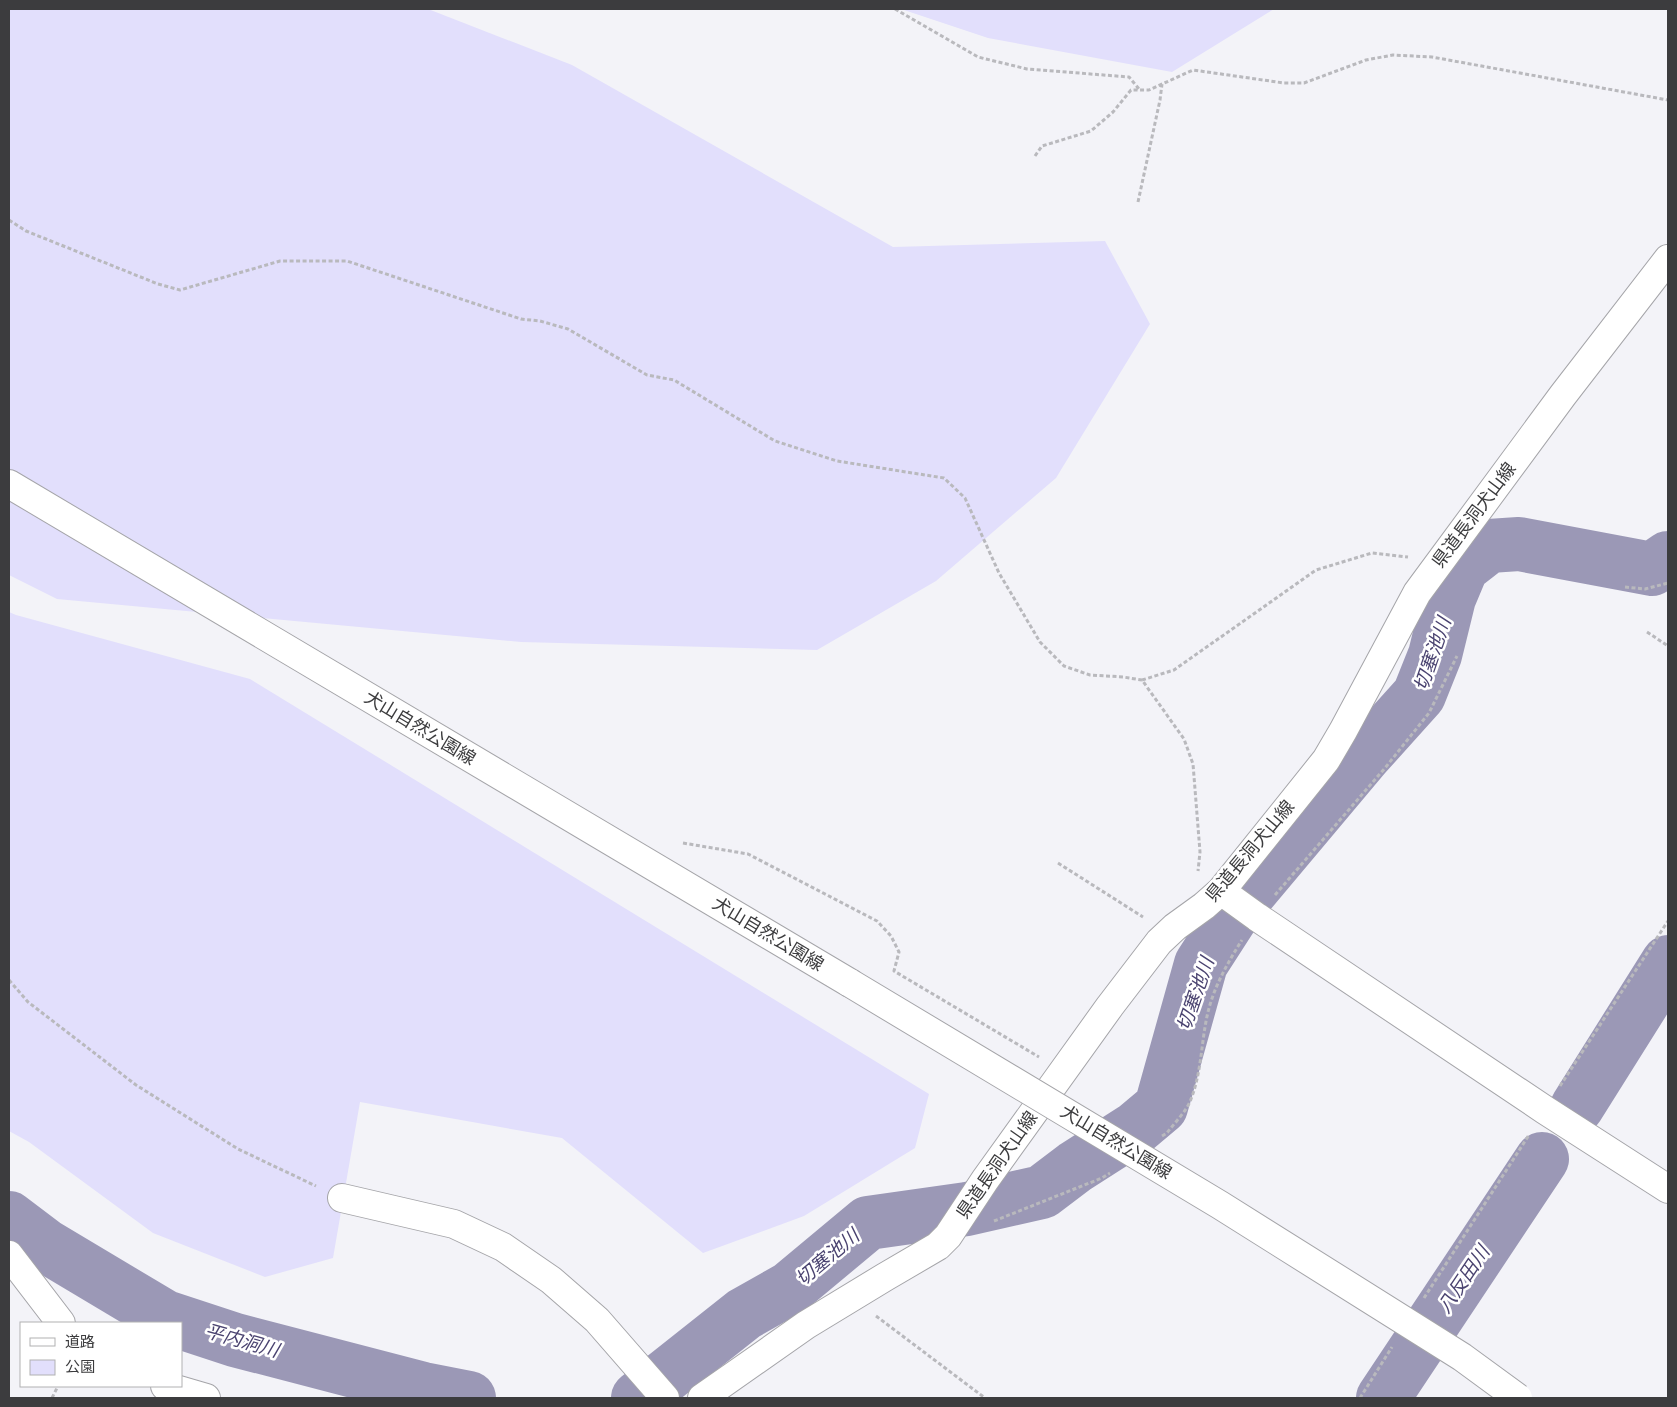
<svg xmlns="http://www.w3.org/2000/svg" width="1677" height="1407" font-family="'Crimson Pro','Noto Sans JP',serif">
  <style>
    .green { fill: #e2dffc }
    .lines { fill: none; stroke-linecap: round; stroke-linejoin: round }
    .river { stroke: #9b98b6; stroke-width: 54 }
    .minor-casing { stroke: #a5a5a9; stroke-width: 30 }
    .major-casing { stroke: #a5a5a9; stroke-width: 30 }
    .path { stroke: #b9b9bd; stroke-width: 3; stroke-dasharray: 4 2.5; stroke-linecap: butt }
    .minor { stroke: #fff; stroke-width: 28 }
    .major { stroke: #fff; stroke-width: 28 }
    .major-bridge-casing { stroke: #a5a5a9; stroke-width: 30; stroke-linecap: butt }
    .major-bridge { stroke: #fff; stroke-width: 28 }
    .labels { text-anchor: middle; stroke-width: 5; stroke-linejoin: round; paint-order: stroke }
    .street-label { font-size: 18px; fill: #3c3c3e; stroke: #fff }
    .water-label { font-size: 19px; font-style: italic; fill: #4a4370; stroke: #fff }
  </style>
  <rect width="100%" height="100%" fill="#f3f3f8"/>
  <path class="green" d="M9 9H428L572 65 893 247 1105 241 1150 324 1056 478 936 581 817 650 521 642 57 599 9 575Z
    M901 9H1274L1172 72 988 38Z
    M9 612 16 615 250 679 929 1094 915 1148 804 1216 703 1253 562 1138 360 1102 333 1258 265 1277 153 1233 29 1142 9 1131Z"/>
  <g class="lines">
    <path class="river" d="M1577 1107 1668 962
      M9 1218 46 1246 165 1317 235 1340 423 1389 469 1398
      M638 1398 744 1314 790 1288 868 1223 967 1209 1042 1192 1075 1167 1136 1128 1161 1107 1201 964 1239 905 1365 755 1419 695 1435 655 1449 598 1462 567 1489 546 1519 544 1652 569 1668 558
      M1383 1398 1542 1159"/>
    <g class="minor-casing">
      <path id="minor" d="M1221 891 1257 917 1545 1110 1668 1189
        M342 1198 454 1224 503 1247 551 1280 597 1320 665 1398
        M9 1255 61 1323
        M165 1386 206 1398"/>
    </g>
    <g class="major-casing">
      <path id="major" d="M9 484 850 983
        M702 1398 806 1325 885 1277 938 1246 948 1236 985 1180 1110 1006 1159 942 1175 927 1204 906 1221 891 1326 760 1343 731 1417 593 1563 395 1668 259"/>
    </g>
    <path class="path" d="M895 9 978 57 1027 69 1129 77 1139 89
      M1035 156 1042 146 1091 131 1113 112 1131 90H1149L1193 70 1284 83H1304L1366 60 1393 55 1432 57 1668 100
      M1138 202 1160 100 1162 84
      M9 220 26 231 158 284 180 290 280 261H347L521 319 540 321 568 329 647 375 674 380 775 441 837 461 944 478 965 498 999 573 1040 642 1064 666 1090 675 1123 677 1142 680 1184 739 1193 764 1200 852 1198 871
      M1625 587 1645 589 1668 583
      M1647 632 1668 646
      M1142 680 1174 670 1316 570 1372 553 1408 557
      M683 843 748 854 877 921 891 936 899 952 894 971 1039 1057
      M1058 863 1143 917
      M1275 895 1385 768 1429 713 1457 656
      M9 980 28 1002 136 1085 238 1149 316 1186
      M1560 1086 1668 921
      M1162 1136 1167 1133C1175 1122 1187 1111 1191 1099 1202 1071 1201 1041 1208 1012 1214 987 1228 962 1242 940
      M994 1221 1102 1178 1110 1173
      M1424 1298 1529 1135
      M876 1316 985 1398
      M52 1398 58 1386
      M1360 1398 1392 1347"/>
    <use href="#minor" class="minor"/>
    <use href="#major" class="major"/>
    <g class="major-bridge-casing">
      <path id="major-bridge" d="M850 983 1220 1205 1462 1357 1518 1398"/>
    </g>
    <use href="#major-bridge" class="major-bridge"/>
  </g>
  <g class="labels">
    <g class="street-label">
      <text transform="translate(1474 515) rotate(-53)" y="6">県道長洞犬山線</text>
      <text transform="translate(420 728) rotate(31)" y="6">犬山自然公園線</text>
      <text transform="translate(1250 851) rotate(-50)" y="6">県道長洞犬山線</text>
      <text transform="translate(768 934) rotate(31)" y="6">犬山自然公園線</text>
      <text transform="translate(1116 1142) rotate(31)" y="6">犬山自然公園線</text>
      <text transform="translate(997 1165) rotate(-55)" y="6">県道長洞犬山線</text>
    </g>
    <g class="water-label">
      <text transform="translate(1432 654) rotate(-71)" y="7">切塞池川</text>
      <text transform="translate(1195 994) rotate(-71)" y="7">切塞池川</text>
      <text transform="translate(827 1257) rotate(-40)" y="7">切塞池川</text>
      <text transform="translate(1463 1279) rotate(-56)" y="7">八反田川</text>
      <text transform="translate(242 1340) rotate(16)" y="7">平内洞川</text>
    </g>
  </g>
  <rect width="1677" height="1407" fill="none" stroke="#3c3c3e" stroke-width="20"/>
  <rect x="20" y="1322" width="162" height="65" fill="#ffffff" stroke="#b1b1b2"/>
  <rect x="30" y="1338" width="25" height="8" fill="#ffffff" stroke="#b1b1b2"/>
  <text x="65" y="1347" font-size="15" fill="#3c3c3e">道路</text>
  <rect x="30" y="1360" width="25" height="15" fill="#e2dffc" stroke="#b1b1b2"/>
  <text x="65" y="1372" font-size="15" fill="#3c3c3e">公園</text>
</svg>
